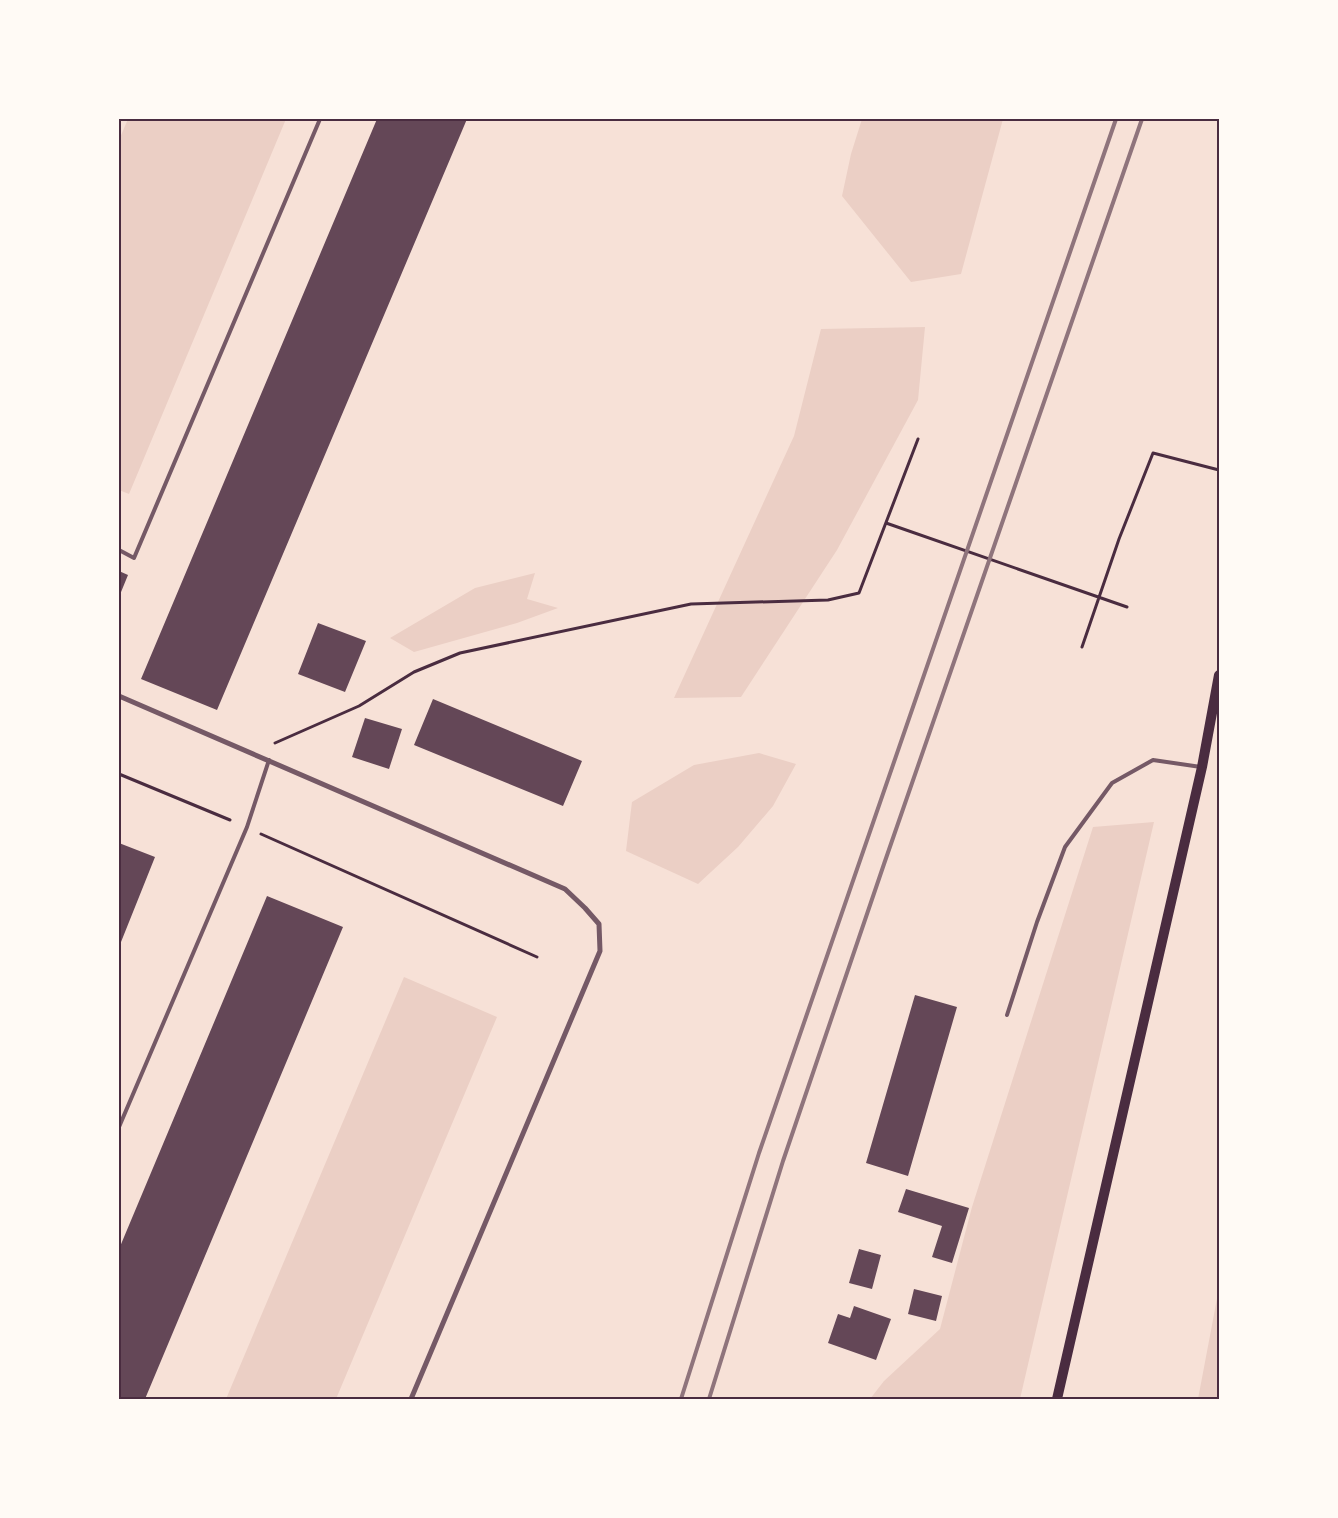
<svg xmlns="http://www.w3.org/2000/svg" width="1338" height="1518" font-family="'Work Sans',sans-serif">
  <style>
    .green { fill: #ebcfc5 }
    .building { fill: #644757 }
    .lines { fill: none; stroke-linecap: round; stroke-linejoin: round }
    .path { stroke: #4a2c40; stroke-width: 3 }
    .service { stroke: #755966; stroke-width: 4 }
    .minor { stroke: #755966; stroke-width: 5 }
    .secondary { stroke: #4a2c40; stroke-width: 10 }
    .rail { stroke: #8f747c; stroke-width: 4 }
    .neatline { fill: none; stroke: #4a2c40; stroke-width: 2 }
  </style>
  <rect width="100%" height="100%" fill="#f7e1d7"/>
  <path class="green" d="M128 119H286L129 494 119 490V140Z
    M862 119H1003L961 274 911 282 842 196 851 154Z
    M925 327 918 400 837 550 741 697 674 698 794 436 821 329Z
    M535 573 527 599 558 608 517 623 414 652 390 638 475 588Z
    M759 753 796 764 773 806 738 847 698 884 626 851 632 802 694 765Z
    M1154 822 1020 1399H870L884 1381 940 1329 972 1207 1093 827Z
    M404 977 497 1017 336 1399H226Z
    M1219 1288V1399H1198Z"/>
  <path class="building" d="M377 119H467L217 710 141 679Z
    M119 571 128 575 119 597Z
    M318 623 366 641 345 692 298 674Z
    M433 699 582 761 563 806 414 745Z
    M365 718 402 729 389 769 352 757Z
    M119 843 155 857 119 947Z
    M267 896 343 927 145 1399H119V1249Z
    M915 995 957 1007 908 1176 866 1163Z
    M906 1189 969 1208 952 1263 932 1257 942 1226 898 1212Z
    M859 1249 881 1255 872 1289 849 1283Z
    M914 1289 942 1296 936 1321 908 1314Z
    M854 1306 891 1319 876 1360 828 1343 838 1314 850 1318Z"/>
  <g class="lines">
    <path class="path" d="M886 523 1127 607
      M1082 647 1119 539 1153 453 1219 470
      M275 743 359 706 414 672 460 653 691 604 828 600 859 593 918 439
      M119 774 230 820
      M261 834 537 957"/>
    <path class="service" d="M119 550 134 558 320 119
      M1007 1015 1037 922 1065 847 1112 783 1153 760 1201 767
      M119 1127 247 827 269 760"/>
    <path class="minor" d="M119 696 565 889 585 908 599 924 600 951 411 1399"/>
    <path class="secondary" d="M1057 1399 1202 767 1219 675"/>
    <path class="rail" d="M681 1399 759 1153 1116 119
      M709 1399 783 1161 884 864 1142 119"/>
  </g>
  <rect width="1338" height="1518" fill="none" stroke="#fffaf5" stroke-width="240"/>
  <rect x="120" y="120" width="1098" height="1278" class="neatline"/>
</svg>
